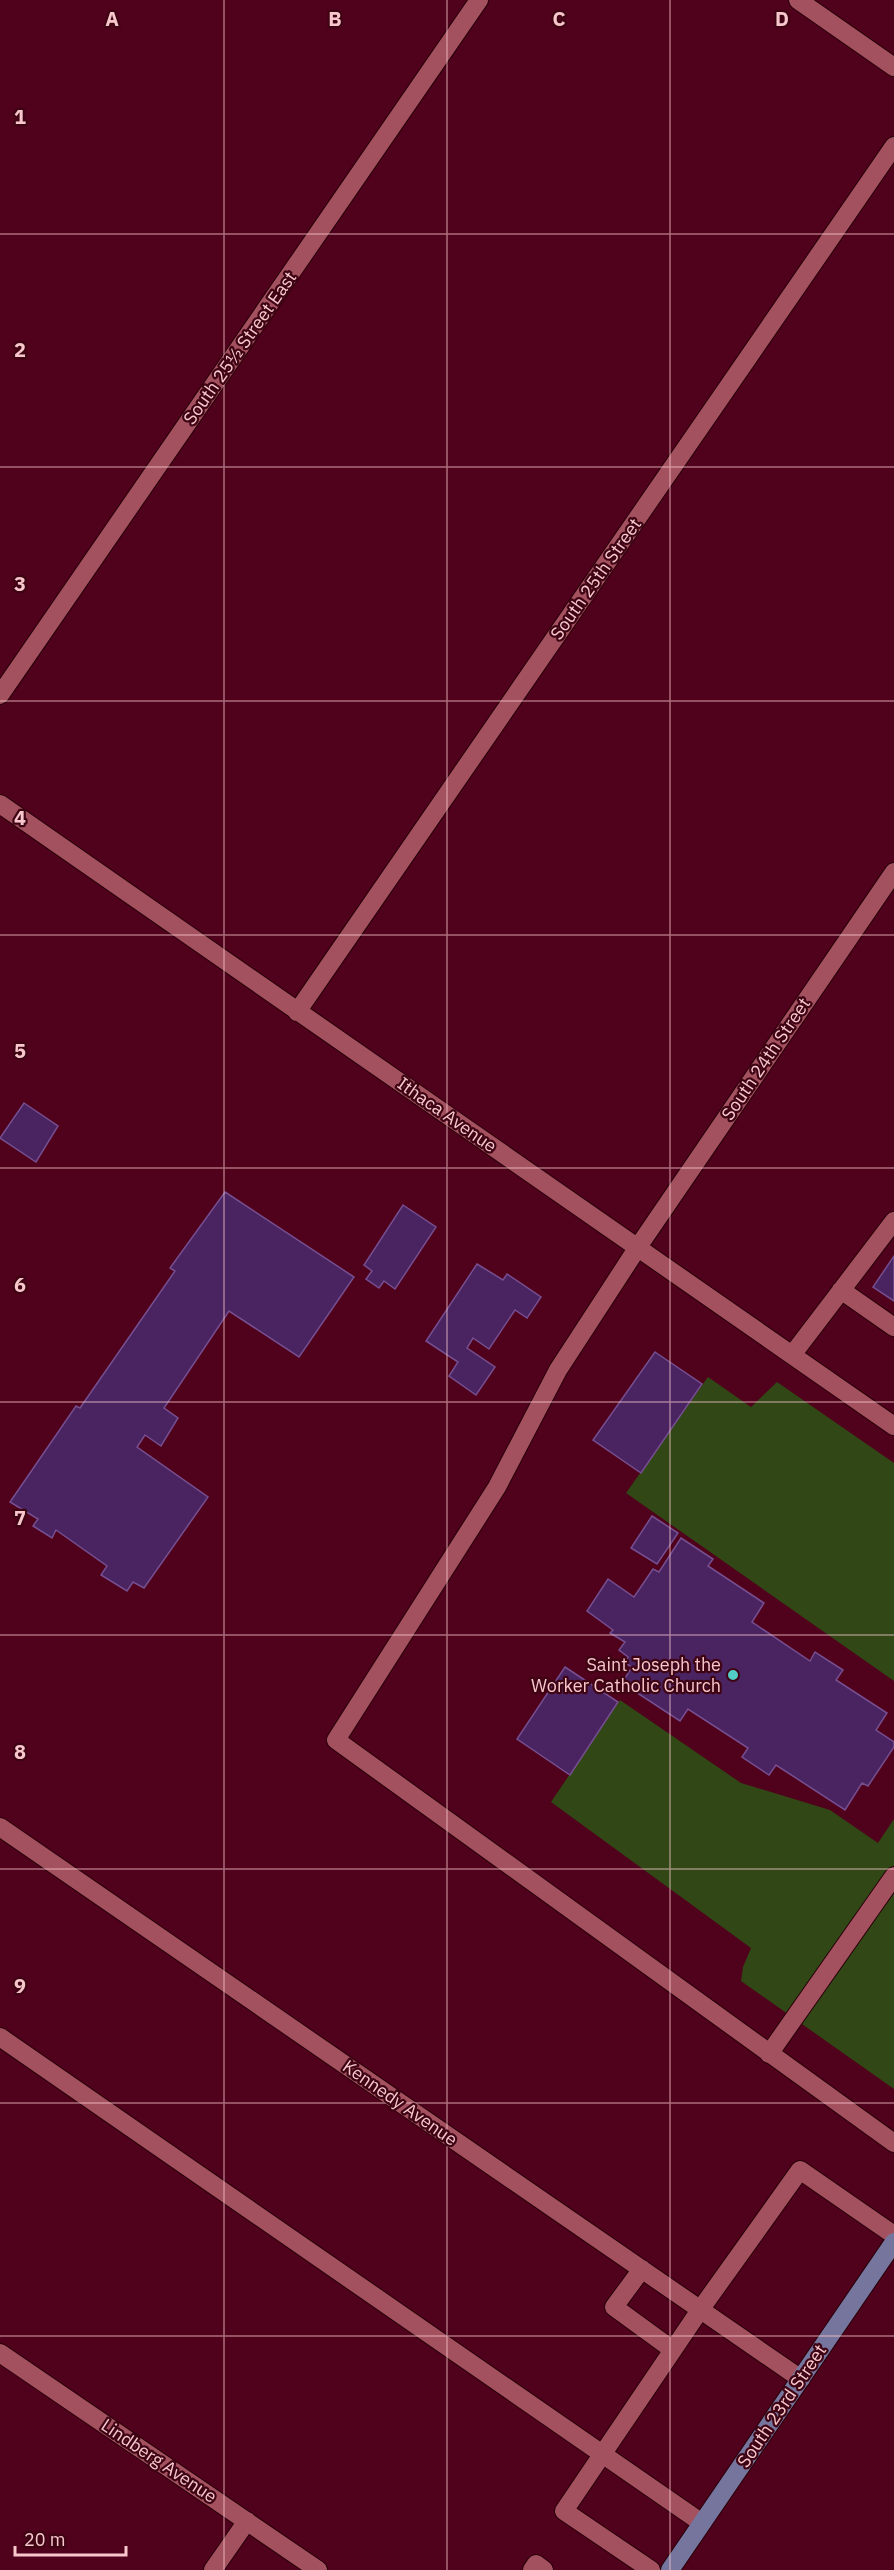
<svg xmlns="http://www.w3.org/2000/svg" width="894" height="2570" font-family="'IBM Plex Sans',sans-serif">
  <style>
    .green { fill: #314816 }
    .building { fill: #4a2361; stroke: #764f90; stroke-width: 1.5 }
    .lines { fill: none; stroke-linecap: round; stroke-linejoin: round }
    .minor-casing { stroke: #27010a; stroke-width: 20 }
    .major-casing { stroke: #27010a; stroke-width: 20 }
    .minor { stroke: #a4515f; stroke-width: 18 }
    .major { stroke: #76759d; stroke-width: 18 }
    .grid { fill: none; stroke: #f7c7cc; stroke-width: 1.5; stroke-opacity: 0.55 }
    .poi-dot { fill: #54cdc7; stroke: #3e0414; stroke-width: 2 }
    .labels { text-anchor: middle; stroke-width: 4.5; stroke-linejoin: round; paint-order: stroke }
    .street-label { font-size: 18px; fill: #f7c7cc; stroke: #3e0414 }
    .poi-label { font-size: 18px; fill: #f7c7cc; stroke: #3e0414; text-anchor: end }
    .grid-label { font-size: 20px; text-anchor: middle; font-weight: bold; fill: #f7c7cc; stroke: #3e0414; stroke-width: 4.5; stroke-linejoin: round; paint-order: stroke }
  </style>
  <rect width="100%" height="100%" fill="#50011b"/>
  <path class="green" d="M708 1377 751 1407 777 1382 894 1463V1681L626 1493Z
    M620 1700 741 1783 830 1810 878 1843 894 1819V2089L741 1981 743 1967 751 1948 551 1802Z"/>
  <path class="building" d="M24 1103 58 1126 36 1162 0 1138Z
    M225 1192 354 1277 299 1357 229 1311 164 1408 178 1418 161 1446 145 1435 137 1447 208 1497 144 1588 133 1582 127 1591 101 1575 107 1566 56 1530 52 1538 33 1526 38 1519 10 1502 76 1406 80 1408 175 1271 170 1268Z
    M403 1205 436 1227 395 1289 384 1281 379 1288 366 1279 372 1271 364 1265Z
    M894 1256V1301L873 1287Z
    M477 1264 503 1280 507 1274 541 1297 527 1318 515 1310 489 1349 473 1338 467 1348 495 1367 476 1395 449 1376 458 1362 426 1341Z
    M655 1352 702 1384 641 1473 593 1440Z
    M652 1516 678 1533 657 1564 631 1548Z
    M681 1538 713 1559 708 1566 764 1603 752 1622 810 1661 815 1652 843 1670 836 1680 887 1713 876 1730 894 1742V1747L868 1786 862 1783 845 1810 776 1765 769 1775 742 1757 748 1748 688 1709 680 1721 622 1683 632 1667 625 1663 628 1657 619 1650 625 1642 610 1633 613 1630 587 1611 608 1579 634 1597 653 1569 659 1572Z
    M565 1667 618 1702 570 1775 517 1739Z"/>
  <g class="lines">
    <g class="minor-casing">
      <path id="minor" d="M798 0 894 67
        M0 695 479 0
        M0 804 894 1426
        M894 872 638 1247 558 1370 497 1487 336 1740 894 2143
        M297 1012 894 146
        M841 1290 894 1327
        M792 1355 894 1221
        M0 1827 801 2379
        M0 2037 702 2523
        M769 2054 894 1876
        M642 2269 614 2307 673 2350
        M0 2353 318 2570
        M213 2570 247 2521
        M532 2570 536 2564 544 2570
        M651 2570 564 2511 700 2310 800 2170 894 2235"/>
    </g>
    <g class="major-casing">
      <path id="major" d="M670 2570 894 2242"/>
    </g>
    <use href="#minor" class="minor"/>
    <use href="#major" class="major"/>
  </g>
  <path class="grid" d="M224 0V2570M447 0V2570M670 0V2570M0 234H894M0 467H894M0 701H894M0 935H894M0 1168H894M0 1402H894M0 1635H894M0 1869H894M0 2103H894M0 2336H894"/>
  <circle class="poi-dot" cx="733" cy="1675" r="6"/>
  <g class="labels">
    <g class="street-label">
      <text transform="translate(240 348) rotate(-55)" y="6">South 25½ Street East</text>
      <text transform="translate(596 579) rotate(-55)" y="6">South 25th Street</text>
      <text transform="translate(766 1059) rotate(-56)" y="6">South 24th Street</text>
      <text transform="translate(447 1115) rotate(35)" y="6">Ithaca Avenue</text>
      <text transform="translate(400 2103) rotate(35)" y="6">Kennedy Avenue</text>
      <text transform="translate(782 2406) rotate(-56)" y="6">South 23rd Street</text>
      <text transform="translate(159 2461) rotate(34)" y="6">Lindberg Avenue</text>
    </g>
    <g class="poi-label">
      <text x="721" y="1671">Saint Joseph the<tspan x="721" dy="21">Worker Catholic Church</tspan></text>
    </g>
  </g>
  <g class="grid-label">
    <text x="112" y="26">A</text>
    <text x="335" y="26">B</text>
    <text x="559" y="26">C</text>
    <text x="782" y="26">D</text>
    <text x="20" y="124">1</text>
    <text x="20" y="357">2</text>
    <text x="20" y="591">3</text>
    <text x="20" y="825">4</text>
    <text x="20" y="1058">5</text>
    <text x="20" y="1292">6</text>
    <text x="20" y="1525">7</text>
    <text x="20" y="1759">8</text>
    <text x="20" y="1993">9</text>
  </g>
  <path d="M15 2546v9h111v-9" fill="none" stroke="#f7c7cc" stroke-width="3"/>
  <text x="24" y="2546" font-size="18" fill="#f7c7cc" stroke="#3e0414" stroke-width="4.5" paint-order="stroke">20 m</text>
</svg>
